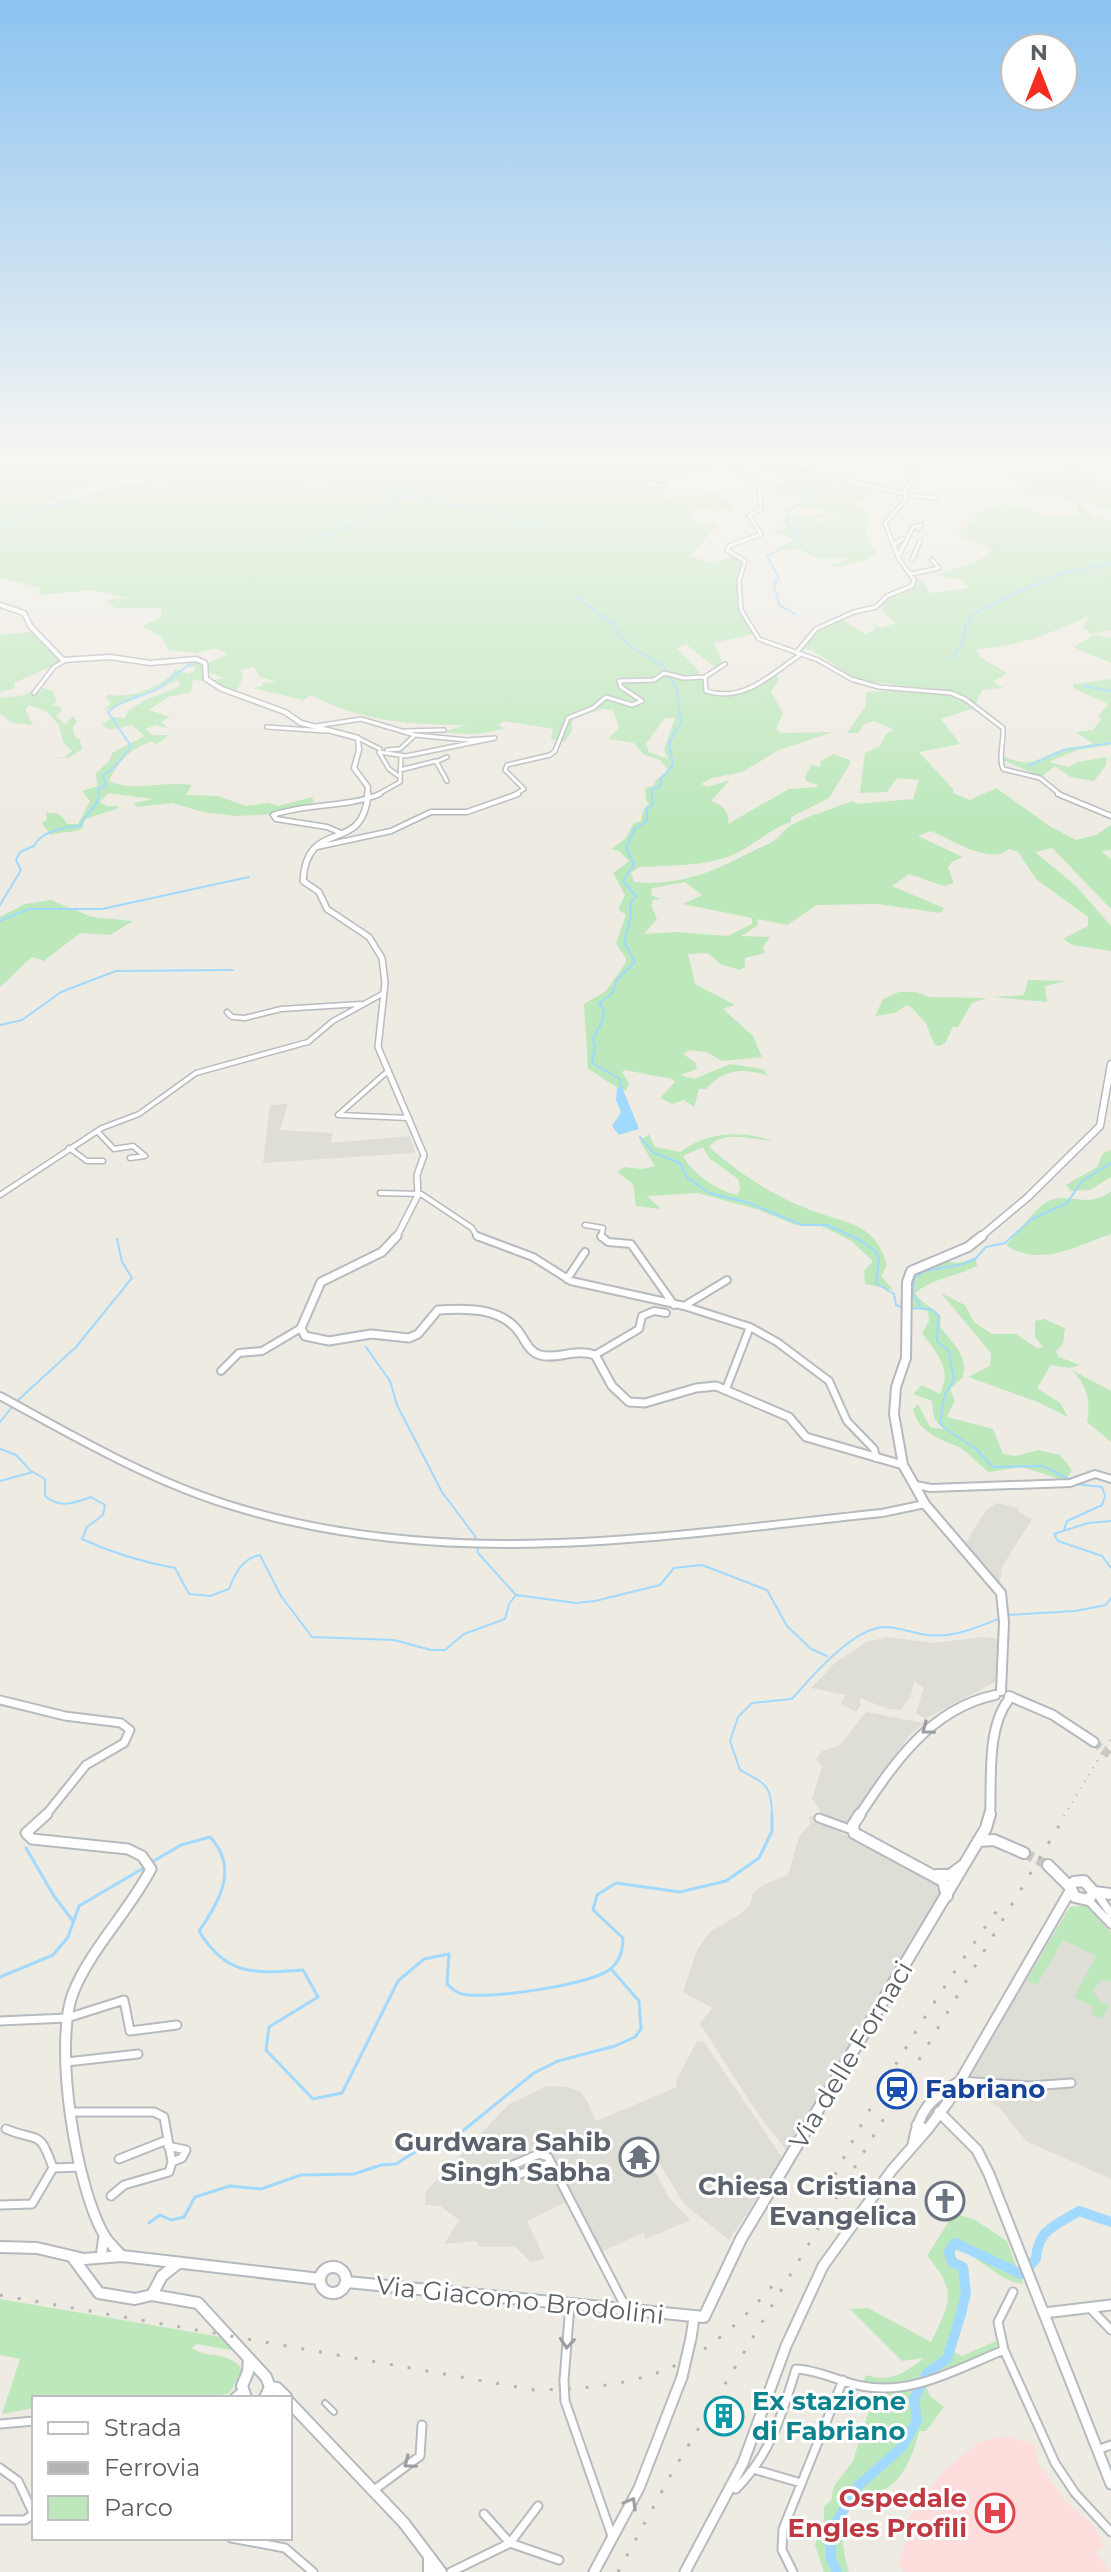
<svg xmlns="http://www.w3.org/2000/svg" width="1111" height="2572" font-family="Montserrat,sans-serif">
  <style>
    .industrial { fill: #deddd6 }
    .medical { fill: #fddedc }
    .green { fill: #bde8bc; fill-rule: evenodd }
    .water { fill: #a1d9ff }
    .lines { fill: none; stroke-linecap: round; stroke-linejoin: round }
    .stream-far1 { stroke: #a1d9ff; stroke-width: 2 }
    .stream { stroke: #a1d9ff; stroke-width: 3 }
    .river { stroke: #a1d9ff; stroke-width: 10 }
    .secondary-tunnel-far1 { stroke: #c9c8c2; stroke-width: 8; stroke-dasharray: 8 4; stroke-linecap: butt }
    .secondary-tunnel { stroke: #c9c8c2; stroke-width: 10; stroke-dasharray: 10 5; stroke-linecap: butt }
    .pedestrian-casing { stroke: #b7babf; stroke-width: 8 }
    .minor-far3-casing { stroke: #b7babf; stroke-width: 6 }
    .minor-far2-casing { stroke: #b7babf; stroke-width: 7 }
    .minor-far1-casing { stroke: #b7babf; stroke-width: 10 }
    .minor-casing { stroke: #b7babf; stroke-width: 11 }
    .tertiary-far3-casing { stroke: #b7babf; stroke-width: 7 }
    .tertiary-far2-casing { stroke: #b7babf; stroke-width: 8 }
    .tertiary-far1-casing { stroke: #b7babf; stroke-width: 11 }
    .tertiary-casing { stroke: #b7babf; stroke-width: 13 }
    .secondary-far2-casing { stroke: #b5b9bf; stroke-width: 9 }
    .secondary-far1-casing { stroke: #b5b9bf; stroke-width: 12 }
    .secondary-casing { stroke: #b5b9bf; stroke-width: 14 }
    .pedestrian { stroke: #fff; stroke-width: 4 }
    .minor-far3 { stroke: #fff; stroke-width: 3 }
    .minor-far2 { stroke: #fff; stroke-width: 4 }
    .minor-far1 { stroke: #fff; stroke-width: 6 }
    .minor { stroke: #fff; stroke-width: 7 }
    .tertiary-far3 { stroke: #fff; stroke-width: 4 }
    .tertiary-far2 { stroke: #fff; stroke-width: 5 }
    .tertiary-far1 { stroke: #fff; stroke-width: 7 }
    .tertiary { stroke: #fff; stroke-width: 9 }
    .secondary-far2 { stroke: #fff; stroke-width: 6 }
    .secondary-far1 { stroke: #fff; stroke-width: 8 }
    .secondary { stroke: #fff; stroke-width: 10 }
    .rail-far1 { stroke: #b3b4b5; stroke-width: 2; stroke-dasharray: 1 7; stroke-linecap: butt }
    .rail { stroke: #b3b4b5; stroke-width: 3; stroke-dasharray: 3 15; stroke-linecap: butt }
    .minor-bridge-casing { stroke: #b7babf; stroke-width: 11; stroke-linecap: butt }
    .tertiary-bridge-casing { stroke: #b7babf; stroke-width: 13; stroke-linecap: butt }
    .minor-bridge { stroke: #fff; stroke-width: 7 }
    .tertiary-bridge { stroke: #fff; stroke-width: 9 }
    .oneway { stroke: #9c9fa2 }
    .labels { text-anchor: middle; stroke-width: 6; stroke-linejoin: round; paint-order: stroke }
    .near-street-label { font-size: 26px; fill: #5a5f64; stroke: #fff }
    .near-transit-label { font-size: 26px; font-weight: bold; fill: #164399; stroke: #fff; text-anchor: start }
    .near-worship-label { font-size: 26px; font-weight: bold; fill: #5b616d; stroke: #fff; text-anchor: end }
    .near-culture-label { font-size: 26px; font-weight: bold; fill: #0d838f; stroke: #fff; text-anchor: start }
    .near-health-label { font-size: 26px; font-weight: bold; fill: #be3a42; stroke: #fff; text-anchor: end }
  </style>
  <rect width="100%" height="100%" fill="#eeebe2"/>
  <path class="industrial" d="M288 1104 280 1130 333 1133 331 1143 410 1136 415 1153 263 1163 270 1105Z
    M997 1503 1019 1508 1017 1511 1032 1519 1002 1567 1000 1583 965 1544 986 1510Z
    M887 1637 933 1643 983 1637 1000 1639 997 1681 925 1719 916 1713 924 1688 914 1681 911 1695 901 1710 888 1709 860 1698 861 1705 856 1712 841 1704 846 1695 811 1688 836 1662 867 1642Z
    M866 1712 924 1723 909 1736 848 1823H844L825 1817 812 1799 822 1767 816 1759 822 1751 840 1745Z
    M814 1815 829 1827 941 1883 942 1892 786 2150 754 2108 700 2024 712 2008 683 1992 697 1950 710 1932 739 1915 750 1905 753 1893 763 1885 788 1875 799 1837 811 1823 809 1817Z
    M1081 1905 1093 1907 1111 1931V2179L1026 2141 999 2107 961 2086 1068 1909Z
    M697 2041 704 2042 783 2159 729 2240 684 2204 658 2161 651 2164 669 2198 690 2220 646 2239 643 2233 601 2252 573 2199 527 2221 545 2259 531 2262 515 2247H480L476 2241 444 2244 459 2220 440 2206 425 2205 426 2191 509 2104 547 2086 567 2087 579 2091 586 2099 596 2121 677 2087 676 2081Z"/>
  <path class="medical" d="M1003 2436 1034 2444 1037 2461 1067 2503 1095 2528 1104 2547 1095 2552 1111 2572H903L898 2564 911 2529 905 2523 943 2472 977 2443Z"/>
  <path class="green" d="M0 458H254L253 459C259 464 268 469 276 468L260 458H636L628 464V469C654 466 662 467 688 470 698 471 704 466 714 470L670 477 664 498 718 493 734 509 714 511 710 506H699L688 513 690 518 699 524H718L690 556 711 563 737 555 746 560C739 593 739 604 754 634L714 643 723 664 717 669 686 644 677 648 700 672 692 676 704 678 711 695C737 695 760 692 776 670L778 681 771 692 783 713 776 729 781 733 833 732 779 750 742 772 712 778 701 784 707 787 730 780 711 801C723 805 730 812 728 824L789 789 817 787 819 785 807 782 805 777 811 765 820 767 821 761 833 754 850 760V764L829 798 791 817V822C770 829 756 843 737 853 709 867 669 865 639 867L631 873 634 882C692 887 723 865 772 842 779 839 783 830 790 826 809 815 832 809 853 801L857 804 913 799 919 780 897 778 887 792 860 793 865 753 880 746 886 734 894 730 874 721 865 724 858 733H847L866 706V692C902 692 943 683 974 708L941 719 960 744 919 752 953 789V793L970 800 996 788 1051 827 1076 840 1096 835 1111 825V850L1101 851 1111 859V909L1052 848 1035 852 1076 886 1111 926V951L1072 945 1063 939 1088 926V917L1036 879 1018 852 1009 849C992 866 950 839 931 831L918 836 963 857 952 862 948 867 954 883 944 886 909 874 892 886 944 908 940 913 878 904 817 905 787 925 758 919 757 926 741 936 770 937 763 947 765 953 745 958V967L740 970 720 964 708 953 688 954 695 984 735 1005 723 1009 753 1036 762 1057 722 1061 706 1052 689 1050 683 1054 695 1062 697 1069 680 1075 694 1079 730 1064 763 1069 768 1076C744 1067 723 1069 706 1089H699L694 1107 684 1100 672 1104 660 1098 675 1082 672 1079 625 1070 622 1072 629 1083 626 1091C612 1087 602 1076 588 1069L584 1004 606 991 625 964 626 959 616 943 626 915 618 909 625 895 613 873 629 861 619 851 612 849 626 838 633 824 641 821 644 808 649 804 646 800 645 788 655 785 654 782 668 770 660 760 643 754 634 743 608 739 619 728 613 710 602 709 572 719V731L564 742 551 739 553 729 504 721 498 725 505 728C484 735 465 735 443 732L465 725C406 725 364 721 310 695L304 700 252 688 262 686V683L277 682 260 677 254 667 240 670 243 677 237 691 225 689 210 681 224 678 205 671 206 664 228 654 215 648 196 653 169 650 161 637 143 626 161 617 162 608H115L106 600 127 598 92 590 38 595 41 588 0 578ZM225 465 180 476 103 490 47 506 44 502C81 486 122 478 162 478 182 478 205 469 225 465ZM665 718H675L664 749 668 759 649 752 646 744ZM685 882 702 895 683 904 752 918V924L728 936 677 932 644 934 657 919 651 905 653 900 661 899 651 895 652 888Z
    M773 458H785L826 477 876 490 870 497 859 499 853 506 870 515C866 532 863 539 877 552 862 565 843 566 825 567L849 559C826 558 820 563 800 549L783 550 781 547 791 543 792 538 767 530H788L782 522 785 517 823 513 826 515 817 518 819 522 838 519 826 511 795 506 803 498 778 493 770 487 784 483 786 477 759 470 778 464Z
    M1052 466 1079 470 1111 488V511L1075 498C1088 509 1091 519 1111 521V630L1091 634 1083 627 1089 616C1050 634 1018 647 976 649L980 657 1007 673 993 682 1003 688 982 690 976 703 999 721 953 692 865 681 852 677 812 650 801 649 815 631 840 618 865 634 876 629 870 621 880 628 896 623 885 614 882 604 885 597 913 586 914 576 926 584 929 593 969 588 962 580 936 575 980 560 993 550 958 535C961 528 967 527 971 522 1001 481 1041 529 1079 513L1076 502C1068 499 1056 494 1048 494 1035 493 1034 499 1020 494L1027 485 1013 479 1016 471H1030L1060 479 1062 470Z
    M31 632 52 648 53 655 63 661 14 683 15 688 0 692V635Z
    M1094 635 1111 638V663L1073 647Z
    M194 661 203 665 202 676 207 681 193 680 191 692 168 697 149 710 170 717 161 722 168 728 156 725 145 729 153 735H169L156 745 152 741C132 748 118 761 109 781 136 793 164 780 192 785L186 795 218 796 246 806 268 803 279 806 312 797 314 802 274 814 236 816 203 812 172 803 137 807 134 803 153 799 108 793 100 802 107 806H119L116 809 85 819 83 828C74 834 61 831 51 835L42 823 47 819 46 813C56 812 62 814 67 824H78L90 801 82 791 97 786 96 773 109 761 113 752 145 736 132 725 110 730 102 725 113 717 125 718 128 711 145 700 179 687 180 683 177 680C167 685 111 711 104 710L111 704 106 698 108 694C126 701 168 685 175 669L190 674 197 667H185Z
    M1111 679V745L1077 750 1049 762 1069 767 1078 762 1107 757 1106 765 1094 781 1070 777 1055 766 1041 777 1003 760V756C1034 770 1037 757 1066 748 1075 746 1084 747 1093 743L1075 732 1093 730 1102 719 1098 716 1108 704 1073 688V684Z
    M43 688 53 691 57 702 52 705 59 706 62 710 56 716 66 725 73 716 77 722 72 728 76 738 80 740 82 749 69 758 50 757H65L72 751 63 742 59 725 46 711 29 705 25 709 33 725 13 723 0 714V698L25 695 32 691 38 693Z
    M51 900 92 917 133 921 110 935 80 933 44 961 32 957 0 987V917L25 904Z
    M1028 980 1066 981 1045 986 1047 1002 993 997 1024 995Z
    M899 992H916L929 997 987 998 972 1003 958 1027H953L945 1043 939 1046 934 1044 926 1023 910 1006H905L895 1013 875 1016 883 999Z
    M649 1134 655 1147 680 1152C707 1132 741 1130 773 1141 753 1140 723 1129 709 1147 737 1172 772 1195 808 1209 845 1224 876 1221 887 1266L881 1276 893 1290 865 1284 864 1271 873 1261 850 1240 817 1224 796 1225 759 1210 698 1193 647 1196 661 1209 636 1206 633 1184 617 1172 624 1167 642 1169 655 1166 640 1141ZM703 1147 709 1158 738 1179 740 1189 737 1195C715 1189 694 1175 683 1156Z
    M1111 1150V1177L1090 1190 1071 1191 1066 1185 1097 1167 1103 1153Z
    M1111 1191V1234C1077 1246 1039 1268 1006 1245 1017 1233 1033 1212 1045 1203 1066 1189 1086 1211 1111 1191Z
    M976 1258 977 1266C956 1277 935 1277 915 1293 922 1304 932 1307 941 1316L940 1326C950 1342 971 1356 962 1378L950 1389 955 1401 947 1417 993 1429 1003 1454 1016 1456 1038 1450 1060 1455 1072 1470 1066 1481 1022 1467 989 1472C980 1466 966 1450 959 1447 939 1439 919 1433 913 1409L918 1404 930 1427 948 1430C934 1425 933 1415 932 1401L913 1394 922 1385 940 1394C953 1367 936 1353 922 1333L929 1321 928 1311 911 1308 908 1300 911 1278 917 1277 916 1272 944 1261 958 1263Z
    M941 1293 965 1305 974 1322 992 1334H1016L1037 1348 1043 1347 1035 1337V1321L1044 1319 1065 1328 1063 1344 1056 1351 1059 1357 1080 1365 1069 1368 1051 1365 1037 1388 1060 1403 1068 1417 1038 1402 968 1377 990 1366 991 1353Z
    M1072 1370 1111 1391V1442L1087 1422C1091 1401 1087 1386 1072 1370Z
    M1087 1905 1111 1933V1981L1102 1980 1093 1990 1100 2002 1109 2005 1102 2019 1091 2014 1094 2007 1074 1997 1096 1956 1063 1940 1037 1985 1027 1980 1070 1907Z
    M954 2213 975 2220 1007 2241 1023 2284C994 2281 978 2249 946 2249L969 2270 955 2326 954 2352 962 2356 996 2341 997 2349 930 2376 926 2385 929 2395 944 2407 926 2431H919C915 2448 906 2475 890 2486 882 2493 869 2490 860 2496 835 2512 842 2549 849 2572H824L815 2545 824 2521V2506L831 2501 834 2486 853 2461 870 2407 883 2405 889 2395 860 2391 866 2375C890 2383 905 2373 924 2358L902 2361 850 2309 868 2308 931 2342C950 2303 958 2291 927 2256Z
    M0 2299 221 2337 236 2351 196 2344 192 2348C208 2360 226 2349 242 2369L230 2393 206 2398H34V2408L2 2414 20 2359 0 2355Z"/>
  <path class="water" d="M622 1087 639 1129 619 1135 612 1126 621 1112 616 1100 617 1088Z"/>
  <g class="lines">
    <path class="stream-far1" d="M754 458C782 468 787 481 808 500L786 512 789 518 786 522 799 538 767 556 779 579 774 584 779 605 795 614
      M248 459 275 471 314 482 378 490 435 503 486 508 539 528
      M0 525 37 509 87 498 116 487 166 481 250 458
      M314 539 358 523 403 497
      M576 597 611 622 627 644 663 666 677 689 681 722 669 743 673 765 661 779 660 786 651 790 653 805 647 809V821L635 829 626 847 634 864 623 881 636 896 630 904 631 916 624 942 635 962 616 981 613 993 599 1003 604 1009 602 1022 592 1040 595 1044 592 1063 620 1079 621 1088
      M953 658 962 643 966 625 976 612 1061 573 1111 564
      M1083 686 1111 691
      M1028 766 1064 750 1111 743
      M0 905 21 870 16 860 20 852 34 846C42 830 64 827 80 826 85 812 103 806 98 789L106 785 103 775 114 768 131 746 108 712C127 695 144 698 161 687 174 678 177 671 193 663
      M0 921 29 909H102L249 877
      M0 1025 22 1020 61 992 116 971 233 970
      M640 1137 654 1153 680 1163 687 1177 709 1193 749 1203 802 1225H827L860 1240 876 1252 879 1259 876 1283 894 1294 896 1305 903 1308
      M920 1306 913 1294 914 1278 925 1271 964 1264 976 1258 986 1247 1005 1243 1032 1219 1067 1203 1082 1181 1111 1163
      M909 1308 931 1309 938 1315 937 1341 949 1351 954 1380 945 1394 940 1423 943 1427 976 1449 993 1467 1043 1466 1070 1480
      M366 1347 390 1381 397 1405 442 1492 475 1536 478 1553 516 1595
      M16 1402 76 1347 132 1278 122 1262 117 1239
      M0 1422 12 1407
      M0 1449 16 1455 31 1471
      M0 1481 33 1472 45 1479V1496C60 1509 74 1503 91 1497L105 1505 103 1515 87 1527 82 1539C112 1553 142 1562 175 1568L189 1594 210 1596 229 1589C235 1573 243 1558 260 1555L281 1596 312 1637 394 1640 431 1650H445L464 1634 505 1619 509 1604 516 1595 576 1603 595 1601 660 1585 674 1568 702 1565 767 1590 787 1626 811 1649 827 1656
      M1111 1521 1088 1523 1054 1534 1058 1541 1102 1556 1111 1568
      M1064 1530 1067 1521 1102 1505 1105 1496 1102 1487 1074 1484
      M1007 1615 1075 1611 1106 1605 1111 1598
      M772 1816C772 1785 766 1784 740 1770L730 1741 738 1717 752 1703 792 1699C811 1677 854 1627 885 1627 899 1627 914 1634 928 1635 954 1638 978 1627 1001 1618"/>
    <path class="stream" d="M26 1848 54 1896 73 1921
      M152 1862 181 1845 210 1837C239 1868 220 1901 199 1931 227 1977 254 1973 303 1970L318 1997 269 2027 266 2050 313 2099 342 2093 398 1981 424 1959 449 1954 447 1984C452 1988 456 1993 462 1994 487 2000 588 1985 609 1970 620 1962 623 1951 623 1938L593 1910 597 1895 616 1883 680 1892 726 1881 759 1858 772 1831V1814
      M0 1977 53 1955 68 1937 79 1906 147 1866
      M149 2223 160 2215 171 2220 184 2217 195 2197 230 2186 261 2189 301 2175 354 2174 381 2165 396 2164 418 2150 448 2143 534 2073 558 2061 615 2046 635 2037 641 2029 639 2001 611 1969"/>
    <path class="river" d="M837 2572 831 2559V2531L858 2486 902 2447 917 2421 914 2399 927 2373 947 2359 961 2314 966 2293 963 2267 952 2262 949 2252 955 2243 1021 2274 1036 2259C1038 2229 1055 2226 1079 2211L1111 2222"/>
    <path class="secondary-tunnel-far1" d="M1094 1742 1109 1755"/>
    <path class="secondary-tunnel" d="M1024 1853 1048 1865"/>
    <g class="pedestrian-casing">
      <path id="pedestrian" d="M325 2403 334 2412"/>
    </g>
    <g class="minor-far3-casing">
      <path id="minor-far3" d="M716 458 759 485 761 509 749 515 761 534 729 546 727 550 745 561 739 581 741 610 759 639 818 660 851 679 879 687 951 693 965 699 1003 728C1004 741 998 758 1003 769L1040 778 1062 796
        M756 458 776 462 771 458
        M786 458 826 476 905 494
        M801 464 815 466
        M663 479 681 474
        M644 483 661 485
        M905 495 935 498 930 497
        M894 545 902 539
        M899 555 913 527 921 525 918 529
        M912 560 920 541
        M911 574 939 568 932 560
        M796 653 816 629 854 612 876 607 887 596 912 586 914 580 899 559 885 523 905 501V490L913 480 914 458
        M705 677 725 664
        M34 693 54 667 66 660
        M316 726 361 719 415 735 467 740 495 738 406 756 379 752 389 769 400 777
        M267 727 326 731
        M405 731 444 730
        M358 738 380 749
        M387 750 400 749 413 737
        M436 762 447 757
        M400 770 436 761 447 781
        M375 796 400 782 401 757
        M512 796 524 789 505 770 507 765 550 755 555 751 568 718 593 708 606 697 632 705 642 701 621 687 619 681 654 680 664 673 684 678 705 677 706 691C744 703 770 675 800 655"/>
    </g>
    <g class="minor-far2-casing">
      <path id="minor-far2" d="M1058 794 1111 816
        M341 833 327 827 276 819 273 815C308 803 346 808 380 794
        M317 847 391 831 431 812H467L518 794
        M227 1012 232 1017 245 1018 281 1009 361 1004
        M388 1071 338 1115 409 1118
        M97 1131 114 1149 133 1146 145 1156 130 1158
        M69 1148 87 1161H103
        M380 1193 421 1194 472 1228 478 1238
        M0 1195 102 1128 139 1114 196 1073 308 1042 333 1021 384 993
        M585 1225 603 1228 601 1238"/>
    </g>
    <g class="minor-far1-casing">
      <path id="minor-far1" d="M477 1236 533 1257 571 1281 684 1306 750 1327 777 1342 829 1381 847 1421 874 1449 876 1458
        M601 1236 608 1242 631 1244 674 1305
        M567 1279 585 1252
        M684 1306 727 1280
        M595 1355 639 1329 642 1316 654 1311 666 1313
        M221 1371 239 1353 262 1351 301 1328
        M726 1389 750 1327
        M0 1396C74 1436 148 1480 229 1505 446 1573 661 1536 882 1513L925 1504
        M916 1485 931 1488 1070 1483 1095 1474 1111 1479"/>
    </g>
    <g class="minor-casing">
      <path id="minor" d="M819 1818 852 1830
        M1096 1892 1111 1914
        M1088 1900 1111 1924
        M0 2021 67 2018 124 2000 130 2031 177 2025
        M67 2062 138 2054
        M961 2081 1029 2086 1071 2083
        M71 2112H154L164 2117 172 2162 169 2172 124 2185 111 2196
        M6 2129C38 2143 39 2127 53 2168L80 2167
        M168 2146 186 2150 182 2158 172 2162
        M119 2159 167 2140
        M551 2163 509 2178H503L499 2171 539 2154 548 2157 627 2310
        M0 2205 32 2204 53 2168
        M1013 2292 998 2322 1004 2350 1055 2463 1075 2493 1111 2532
        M1090 2308 1111 2330
        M564 2380 570 2305
        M234 2398 242 2391
        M565 2401 612 2536
        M0 2424 34 2421
        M1097 2450 1111 2445
        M0 2468 18 2481 34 2515
        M753 2469 801 2483
        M732 2487 736 2489C771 2454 782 2414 796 2369 820 2370 839 2382 862 2386 912 2396 959 2368 1004 2350
        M374 2490 420 2456 422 2425
        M484 2514 510 2543 559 2560
        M0 2520H25L33 2514
        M231 2538 285 2548 313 2572
        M451 2572 510 2543 538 2506
        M793 2572 782 2550 783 2529 843 2380"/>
    </g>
    <g class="tertiary-far3-casing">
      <path id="tertiary-far3" d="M0 605 24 613 31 627 63 660 110 657 150 663 196 659 205 663 206 679 222 689 285 712 301 723 358 738 359 750 354 768 368 787 367 796"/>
    </g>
    <g class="tertiary-far2-casing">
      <path id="tertiary-far2" d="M368 794C363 857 307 815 303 881L319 892 327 909 369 937 382 958 385 983 378 1047 424 1155 417 1175 418 1195 396 1238"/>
    </g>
    <g class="tertiary-far1-casing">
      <path id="tertiary-far1" d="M397 1236 382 1252 321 1282 301 1328 305 1336 329 1341 371 1334 409 1338 418 1334 438 1310C465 1308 501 1307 519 1332 525 1340 529 1352 540 1355 557 1360 574 1348 595 1355L612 1386 629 1402 645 1403 696 1388 716 1386 789 1417 806 1437 903 1465
        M0 1700 65 1716 121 1723 130 1730 124 1743 86 1765 45 1816"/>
    </g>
    <g class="tertiary-casing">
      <path id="tertiary" d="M47 1814 26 1833 32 1839 128 1849 142 1856 151 1869C129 1911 90 1950 73 1993 53 2045 76 2191 106 2238 110 2244 117 2250 122 2256
        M939 2112 977 2150 989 2174 1111 2484
        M917 2125 927 2130 948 2102 1070 1891
        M913 2145C918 2112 930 2098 959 2082
        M101 2257 104 2236
        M1044 2313 1111 2305
        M691 2338 694 2318
        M594 2572 639 2488 682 2377
        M685 2572 743 2463 786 2346 823 2266 892 2170 927 2130"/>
    </g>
    <g class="secondary-far2-casing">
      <path id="secondary-far2" d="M979 1238 1028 1197 1100 1126 1111 1064"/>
    </g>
    <g class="secondary-far1-casing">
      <path id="secondary-far1" d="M982 1236 968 1247 911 1271 907 1282 906 1358 896 1387 894 1414 903 1465 925 1504 1001 1593 1004 1622 1001 1691
        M1009 1696 1053 1715 1094 1742
        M859 1816C894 1763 930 1709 995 1695
        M990 1816C992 1780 986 1729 1009 1699"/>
    </g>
    <g class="secondary-casing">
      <path id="secondary" d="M860 1814 853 1825 854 1833 943 1881 947 1896
        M978 1841 994 1840 1024 1853
        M1048 1865 1070 1887 1075 1897 1088 1900 1094 1892
        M937 1875H950L962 1866
        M1070 1887 1074 1882 1084 1881 1094 1892
        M1094 1892 1111 1894
        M0 2247 37 2248 84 2259 122 2256 320 2279
        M73 2258 99 2293 135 2299 152 2295 162 2276 177 2264
        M320 2280a13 13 0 1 1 26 0a13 13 0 1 1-26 0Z
        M347 2282 704 2317 741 2239 986 1828 990 1814
        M152 2295 198 2303 266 2377 270 2387 265 2398
        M270 2387 277 2388 287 2398
        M246 2398 242 2386 248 2372 249 2358
        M270 2398H279
        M290 2403 404 2523 441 2572
        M429 2557V2572"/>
    </g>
    <use href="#pedestrian" class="pedestrian"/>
    <use href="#minor-far3" class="minor-far3"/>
    <use href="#minor-far2" class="minor-far2"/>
    <use href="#minor-far1" class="minor-far1"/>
    <use href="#minor" class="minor"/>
    <use href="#tertiary-far3" class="tertiary-far3"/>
    <use href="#tertiary-far2" class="tertiary-far2"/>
    <use href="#tertiary-far1" class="tertiary-far1"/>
    <use href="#tertiary" class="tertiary"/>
    <use href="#secondary-far2" class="secondary-far2"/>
    <use href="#secondary-far1" class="secondary-far1"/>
    <use href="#secondary" class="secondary"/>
    <path class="rail-far1" d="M1064 1816 1111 1738"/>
    <path class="rail" d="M827 2191C876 2091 936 1995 1001 1905
      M0 2295 534 2390C646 2388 700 2370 774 2284
      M618 2572 673 2471 1066 1814"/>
    <g class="minor-bridge-casing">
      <path id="minor-bridge" d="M564 2380 565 2401"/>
    </g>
    <g class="tertiary-bridge-casing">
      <path id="tertiary-bridge" d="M682 2377 691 2338"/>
    </g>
    <use href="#minor-bridge" class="minor-bridge"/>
    <use href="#tertiary-bridge" class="tertiary-bridge"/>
  </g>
  <defs><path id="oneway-chevron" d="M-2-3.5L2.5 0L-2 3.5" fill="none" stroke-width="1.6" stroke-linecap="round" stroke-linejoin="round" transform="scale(2)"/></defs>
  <g class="oneway">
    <use href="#oneway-chevron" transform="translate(927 1729) rotate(143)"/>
    <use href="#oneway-chevron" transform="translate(567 2343) rotate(95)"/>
    <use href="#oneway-chevron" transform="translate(409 2463) rotate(143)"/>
    <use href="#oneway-chevron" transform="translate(631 2503) rotate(-61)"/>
  </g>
  <linearGradient id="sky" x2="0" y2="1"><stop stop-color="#8bc3f1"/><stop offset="0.56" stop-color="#f7f6f2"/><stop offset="1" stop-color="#f7f6f2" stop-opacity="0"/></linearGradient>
  <rect width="1111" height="818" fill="url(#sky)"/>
  <defs>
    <g id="station-ring" transform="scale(2)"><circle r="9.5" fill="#fff" stroke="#1a4fb4" stroke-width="1.5"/><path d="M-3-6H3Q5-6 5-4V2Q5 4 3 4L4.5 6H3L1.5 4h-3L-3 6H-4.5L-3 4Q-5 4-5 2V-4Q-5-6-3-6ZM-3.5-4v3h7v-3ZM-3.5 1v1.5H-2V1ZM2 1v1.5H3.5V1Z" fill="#1a4fb4"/></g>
    <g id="temple-ring" transform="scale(2)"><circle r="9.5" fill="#fff" stroke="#6b7280" stroke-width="1.5"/><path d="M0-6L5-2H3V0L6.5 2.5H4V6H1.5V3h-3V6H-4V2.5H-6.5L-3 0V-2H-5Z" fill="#6b7280"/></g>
    <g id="church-ring" transform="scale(2)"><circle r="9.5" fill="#fff" stroke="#6b7280" stroke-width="1.5"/><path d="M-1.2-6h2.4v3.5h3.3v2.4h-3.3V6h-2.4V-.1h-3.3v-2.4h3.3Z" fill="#6b7280"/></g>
    <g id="building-ring" transform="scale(2)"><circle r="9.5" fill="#fff" stroke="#0f9aa8" stroke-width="1.5"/><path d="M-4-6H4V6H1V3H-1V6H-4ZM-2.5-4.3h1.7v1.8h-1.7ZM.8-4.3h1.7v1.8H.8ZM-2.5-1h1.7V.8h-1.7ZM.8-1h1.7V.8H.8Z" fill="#0f9aa8"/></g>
    <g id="hospital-ring" transform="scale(2)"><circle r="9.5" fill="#fff" stroke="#e0444e" stroke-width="1.5"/><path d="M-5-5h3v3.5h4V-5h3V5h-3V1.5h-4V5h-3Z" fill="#e0444e"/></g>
  </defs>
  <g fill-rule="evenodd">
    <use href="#station-ring" x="897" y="2089"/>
    <use href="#temple-ring" x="639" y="2157"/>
    <use href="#church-ring" x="945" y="2201"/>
    <use href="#building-ring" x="724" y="2416"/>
    <use href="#hospital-ring" x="995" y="2513"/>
  </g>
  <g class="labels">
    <g class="near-street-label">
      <text transform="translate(851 2055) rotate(-59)" y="9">Via delle Fornaci</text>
      <text transform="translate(520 2300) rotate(6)" y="9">Via Giacomo Brodolini</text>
    </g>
    <g class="near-transit-label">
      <text x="925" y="2098">Fabriano</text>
    </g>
    <g class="near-worship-label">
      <text x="611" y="2151">Gurdwara Sahib<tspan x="611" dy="30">Singh Sabha</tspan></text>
      <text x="917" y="2195">Chiesa Cristiana<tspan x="917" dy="30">Evangelica</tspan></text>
    </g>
    <g class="near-culture-label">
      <text x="752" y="2410">Ex stazione<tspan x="752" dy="30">di Fabriano</tspan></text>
    </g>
    <g class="near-health-label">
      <text x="967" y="2507">Ospedale<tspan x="967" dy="30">Engles Profili</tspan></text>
    </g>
  </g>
  <rect x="32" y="2396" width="260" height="144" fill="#ffffff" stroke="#bdbfc1" stroke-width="2"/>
  <rect x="48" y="2422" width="40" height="12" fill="#ffffff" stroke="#bdbfc1" stroke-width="2"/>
  <text x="104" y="2436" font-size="24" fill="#5a5f64">Strada</text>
  <rect x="48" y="2462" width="40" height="12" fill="#b3b4b5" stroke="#bdbfc1" stroke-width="2"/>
  <text x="104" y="2476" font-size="24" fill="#5a5f64">Ferrovia</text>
  <rect x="48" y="2496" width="40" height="24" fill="#bde8bc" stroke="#bdbfc1" stroke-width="2"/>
  <text x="104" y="2516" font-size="24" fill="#5a5f64">Parco</text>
  <g transform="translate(1039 72)"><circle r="38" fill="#ffffff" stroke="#bdbfc1" stroke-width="2"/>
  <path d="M0-6L14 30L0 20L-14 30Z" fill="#f42c21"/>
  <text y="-12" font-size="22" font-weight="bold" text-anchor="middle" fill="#5a5f64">N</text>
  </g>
</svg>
